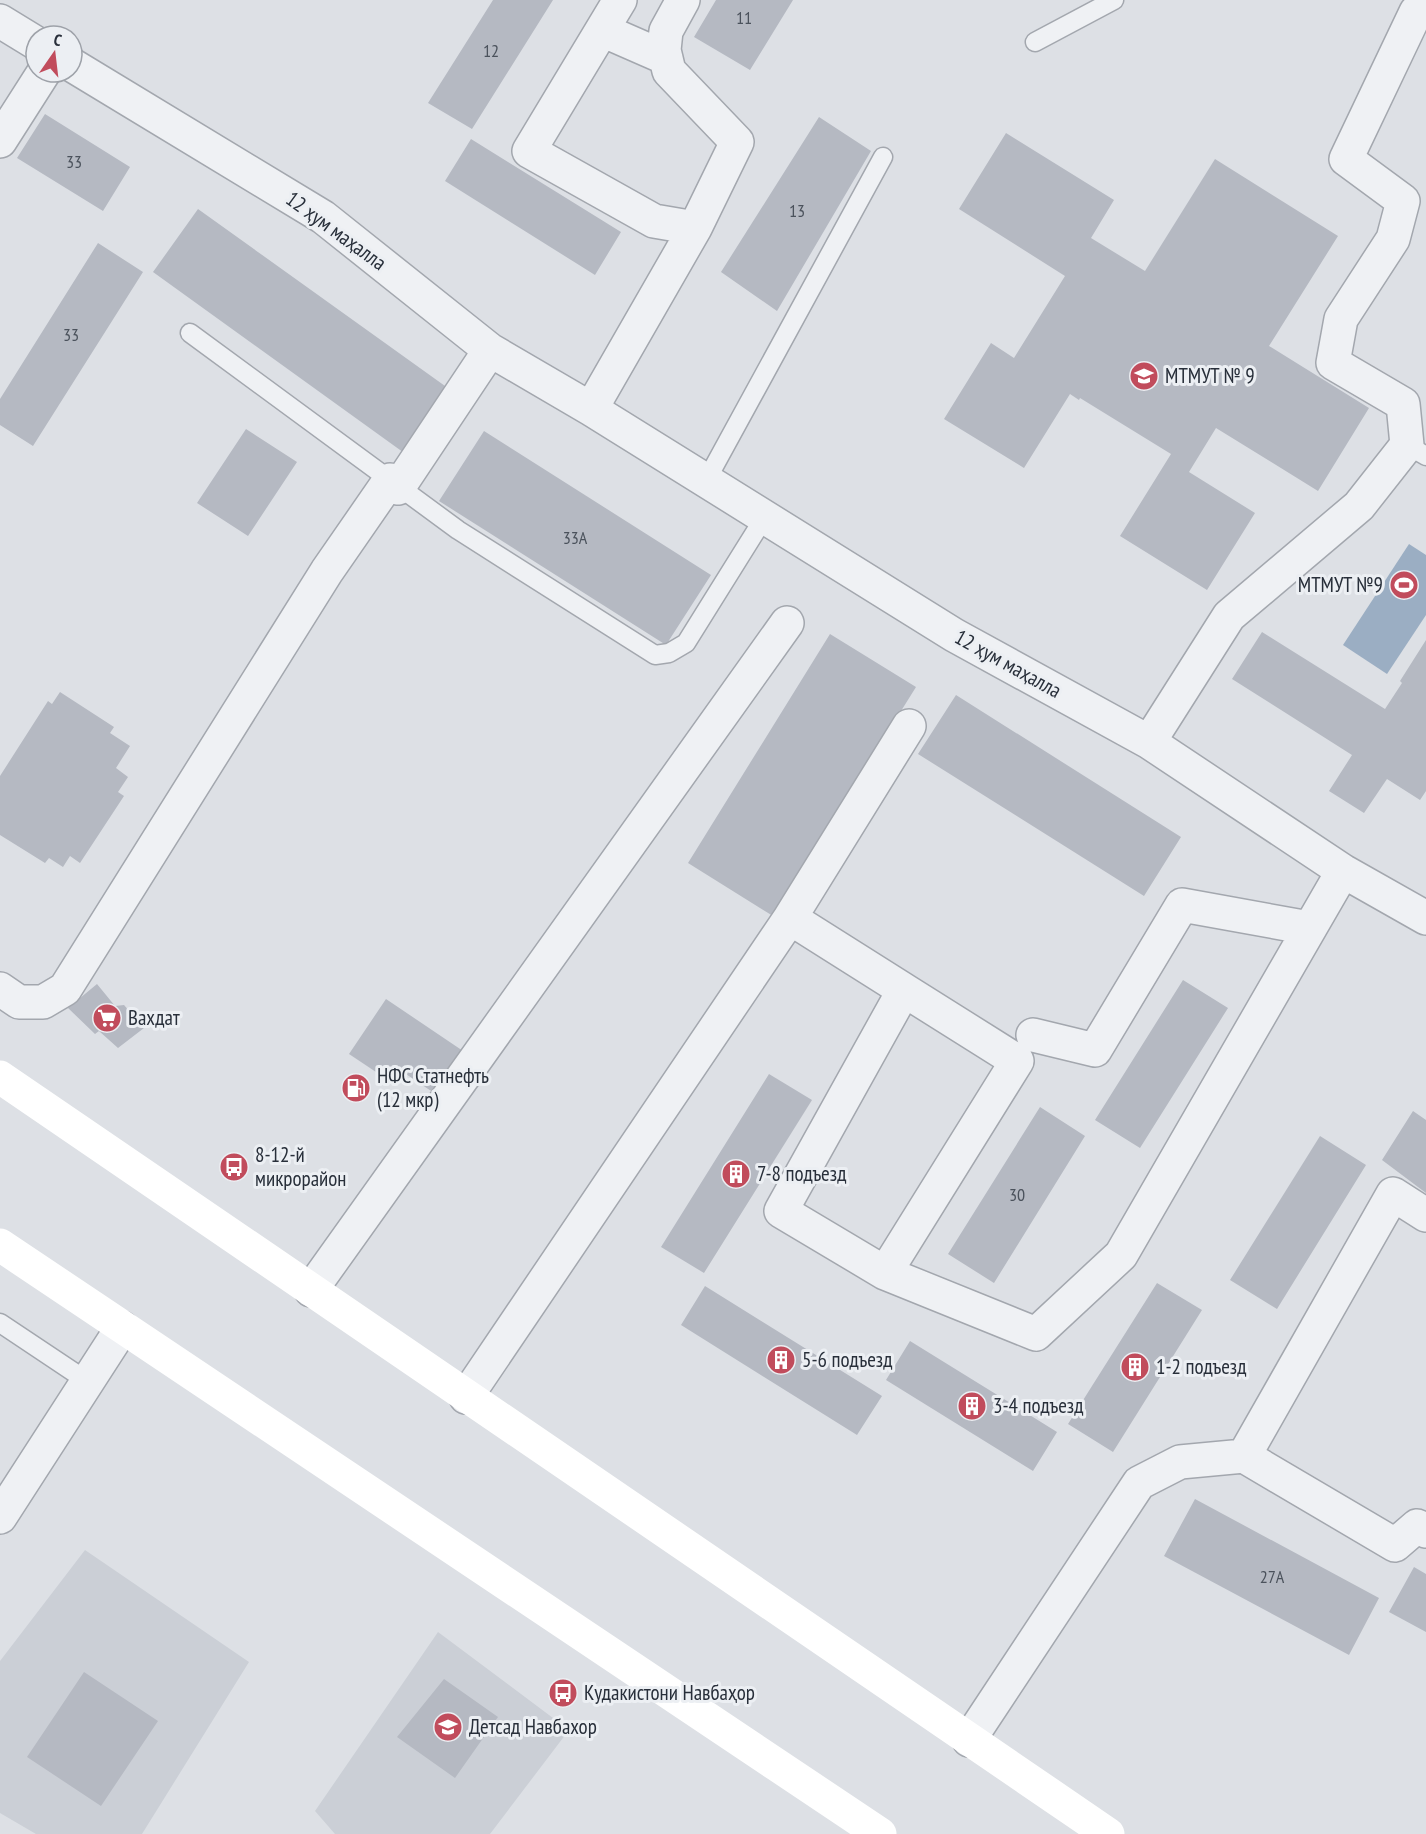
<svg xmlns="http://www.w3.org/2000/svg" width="1426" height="1834" font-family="'PT Sans Narrow',sans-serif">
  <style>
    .built { fill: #cbcfd6 }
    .water { fill: #9baec3 }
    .building { fill: #b5b9c2 }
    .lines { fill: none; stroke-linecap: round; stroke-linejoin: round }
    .lane-casing { stroke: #a3a7ae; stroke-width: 21 }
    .street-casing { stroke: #a3a7ae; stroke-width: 36 }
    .lane { stroke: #eff1f4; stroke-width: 18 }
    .street { stroke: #eff1f4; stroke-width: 33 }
    .secondary { stroke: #fff; stroke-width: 33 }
    .labels { text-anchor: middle; stroke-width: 6; stroke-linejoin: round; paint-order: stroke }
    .number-label { font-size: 18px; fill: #4b525c }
    .street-label { font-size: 21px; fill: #282f3a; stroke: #eceff3 }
    .poi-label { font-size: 21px; fill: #282f3a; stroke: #eceff3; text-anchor: start }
  </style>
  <rect width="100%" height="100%" fill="#dde0e5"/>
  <path class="built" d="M85 1550 249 1662 142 1834H36L0 1813V1661Z
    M438 1632 569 1730 490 1834H335L315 1811Z"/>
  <path class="water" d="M1409 544 1426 555V615L1387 674 1343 645Z"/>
  <path class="building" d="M493 0H553L472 129 428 103Z
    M716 0H793L750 70 694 37Z
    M45 114 130 167 103 211 17 158Z
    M819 117 871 151 777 311 721 272Z
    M1006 133 1114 200 1091 238 1145 271 1215 159 1338 236 1269 346 1369 408 1318 491 1216 428 1189 472 1255 513 1207 590 1120 536 1171 454 1080 398 1079 400 1070 394 1024 468 944 419 991 343 1014 358 1065 276 959 209Z
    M471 139 621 232 595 275 445 181Z
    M198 209 452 391 407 455 153 272Z
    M98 243 143 272 33 446 0 425V399Z
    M246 429 297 462 248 536 197 503Z
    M484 431 711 575 666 645 439 501Z
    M1262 632 1385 709 1402 683 1400 681 1426 640V791L1420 800 1387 779 1364 813 1329 791 1352 755 1232 679Z
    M830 634 916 687 773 916 688 863Z
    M60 692 114 727 110 733 130 746 116 768 128 777 118 792 124 796 80 863 70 856 63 867 49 858 45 863 0 835V776L48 701 52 704Z
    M956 695 1181 837 1144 896 918 754Z
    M1183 980 1228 1008 1140 1148 1095 1120Z
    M97 984 115 1006 124 1005 144 1028 118 1048 99 1031 95 1034 68 1008Z
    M386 999 469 1055 440 1097 397 1068 388 1080 349 1054Z
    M769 1074 812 1100 704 1273 661 1247Z
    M1040 1107 1085 1136 994 1283 948 1254Z
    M1413 1111 1426 1120V1193L1382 1160Z
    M1320 1136 1366 1165 1277 1309 1230 1280Z
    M1157 1283 1202 1310 1113 1452 1068 1424Z
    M705 1286 882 1396 857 1435 681 1325Z
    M910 1341 1057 1432 1033 1471 886 1380Z
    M1195 1499 1379 1598 1349 1655 1164 1556Z
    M1414 1567 1426 1574V1632L1389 1612Z
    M84 1672 158 1721 101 1806 27 1757Z
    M444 1679 498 1717 455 1778 397 1737Z"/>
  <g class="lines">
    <g class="lane-casing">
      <path id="lane" d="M1035 42 1114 0
        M190 333 458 530 655 655 669 653 686 643 764 518
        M1407 445 1426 456
        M706 481 883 157
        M0 1323 87 1381"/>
    </g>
    <g class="street-casing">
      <path id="street" d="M620 0 529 151 654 221 695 228
        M0 21 36 43
        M602 30 666 58
        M72 65 323 217 490 350 591 409 954 635 1149 742 1343 871 1426 918
        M0 141 44 72
        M591 409 695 228 737 142 669 71 664 50 666 31 683 0
        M398 488 490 350
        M1149 742 1229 616 1359 506 1407 445 1403 404 1333 363 1341 319 1393 239 1403 201 1346 159 1416 12 1426 3
        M790 918 909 726
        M0 989 19 1002H43L65 989 327 571 390 480
        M1033 1035 1095 1050 1182 905 1309 928
        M885 1273 1017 1061 904 990
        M311 1290 787 623
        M466 1397 790 918 904 990 781 1211 885 1273 1036 1334 1121 1255 1343 871
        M1244 1456 1395 1545 1417 1526 1426 1531
        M0 1517 122 1328
        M969 1740 1139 1483 1180 1462 1244 1456 1393 1194 1426 1215"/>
    </g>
    <use href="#lane" class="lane"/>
    <use href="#street" class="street"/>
    <path class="secondary" d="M0 1077 1108 1834
      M0 1245 880 1834"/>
  </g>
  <defs>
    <g id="school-disc" transform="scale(1.5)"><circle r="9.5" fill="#c14c5c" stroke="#eceff3"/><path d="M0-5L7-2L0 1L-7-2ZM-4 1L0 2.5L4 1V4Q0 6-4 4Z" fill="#fff"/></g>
    <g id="stadium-disc" transform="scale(1.5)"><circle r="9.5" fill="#c14c5c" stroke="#eceff3"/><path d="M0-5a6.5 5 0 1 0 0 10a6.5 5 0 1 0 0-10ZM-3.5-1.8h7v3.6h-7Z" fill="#fff"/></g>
    <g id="supermarket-disc" transform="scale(1.5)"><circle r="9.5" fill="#c14c5c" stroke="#eceff3"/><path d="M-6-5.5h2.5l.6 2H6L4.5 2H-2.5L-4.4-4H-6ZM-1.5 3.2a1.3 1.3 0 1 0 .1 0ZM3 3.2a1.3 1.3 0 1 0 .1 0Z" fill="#fff"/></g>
    <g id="fuel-disc" transform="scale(1.5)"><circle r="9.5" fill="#c14c5c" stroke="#eceff3"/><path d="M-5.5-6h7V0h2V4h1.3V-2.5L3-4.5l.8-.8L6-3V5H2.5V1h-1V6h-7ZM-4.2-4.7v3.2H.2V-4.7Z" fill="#fff"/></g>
    <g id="bus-disc" transform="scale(1.5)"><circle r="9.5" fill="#c14c5c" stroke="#eceff3"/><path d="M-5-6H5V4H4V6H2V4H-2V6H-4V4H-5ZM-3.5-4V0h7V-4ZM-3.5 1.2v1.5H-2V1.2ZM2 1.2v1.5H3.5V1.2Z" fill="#fff"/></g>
    <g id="building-disc" transform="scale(1.5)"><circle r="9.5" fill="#c14c5c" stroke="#eceff3"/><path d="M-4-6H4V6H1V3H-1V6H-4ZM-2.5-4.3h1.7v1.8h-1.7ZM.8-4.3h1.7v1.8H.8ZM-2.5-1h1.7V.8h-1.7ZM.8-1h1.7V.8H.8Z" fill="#fff"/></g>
  </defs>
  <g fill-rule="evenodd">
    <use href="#school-disc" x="1144" y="376"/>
    <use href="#stadium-disc" x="1404" y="585"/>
    <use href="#supermarket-disc" x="107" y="1018"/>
    <use href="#fuel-disc" x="356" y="1088"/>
    <use href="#bus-disc" x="234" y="1167"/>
    <use href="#building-disc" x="736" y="1174"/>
    <use href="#building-disc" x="781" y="1360"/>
    <use href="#building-disc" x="1135" y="1367"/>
    <use href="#building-disc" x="972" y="1406"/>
    <use href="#bus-disc" x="563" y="1693"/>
    <use href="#school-disc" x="448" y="1727"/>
  </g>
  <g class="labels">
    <g class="number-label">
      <text x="744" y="24">11</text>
      <text x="491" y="57">12</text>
      <text x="74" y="168">33</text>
      <text x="797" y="217">13</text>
      <text x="71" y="341">33</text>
      <text x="575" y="544">33А</text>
      <text x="1017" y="1201">30</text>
      <text x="1272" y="1583">27А</text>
    </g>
    <g class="street-label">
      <text transform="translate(336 231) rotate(36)" y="7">12 ҳум маҳалла</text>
      <text transform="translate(1008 664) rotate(29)" y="7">12 ҳум маҳалла</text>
    </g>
    <g class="poi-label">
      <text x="1165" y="383">МТМУТ № 9</text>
      <text x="1383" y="592" text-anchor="end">МТМУТ №9</text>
      <text x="128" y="1025">Вахдат</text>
      <text x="377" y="1083">НФС Статнефть<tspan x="377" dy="24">(12 мкр)</tspan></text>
      <text x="255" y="1162">8-12-й<tspan x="255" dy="24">микрорайон</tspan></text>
      <text x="757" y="1181">7-8 подъезд</text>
      <text x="802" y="1367">5-6 подъезд</text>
      <text x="1156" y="1374">1-2 подъезд</text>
      <text x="993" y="1413">3-4 подъезд</text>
      <text x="584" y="1700">Кудакистони Навбаҳор</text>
      <text x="469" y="1734">Детсад Навбахор</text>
    </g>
  </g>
  <g transform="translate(54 54) rotate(14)"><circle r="28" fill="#eceff3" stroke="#9ea2a9" stroke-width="1.5"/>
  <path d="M0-4.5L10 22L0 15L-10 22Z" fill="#c14c5c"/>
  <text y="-9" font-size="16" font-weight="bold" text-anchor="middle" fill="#282f3a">С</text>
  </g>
</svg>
